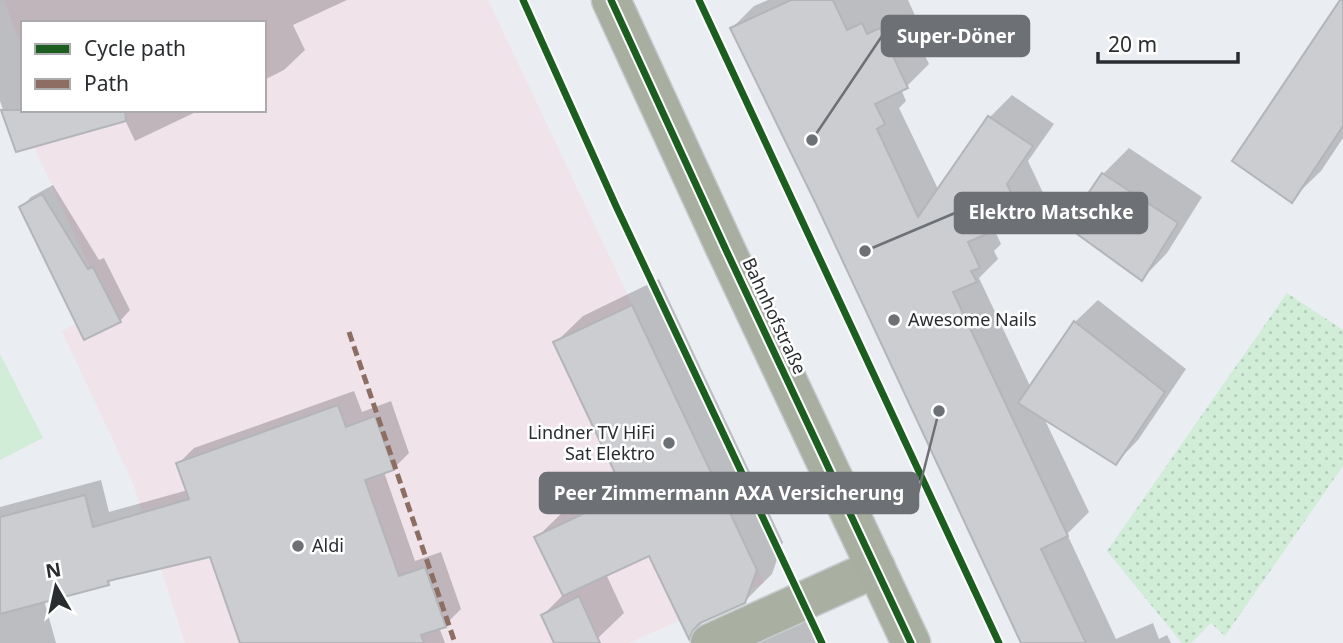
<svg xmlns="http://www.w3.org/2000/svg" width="1343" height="643" font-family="'Noto Sans',sans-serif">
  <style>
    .commercial { fill: #f0e3e9 }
    .green { fill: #d1edd8 }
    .park { fill: url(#park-dots) }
    .shadow { fill: #0003 }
    .building { fill: #cbcdd0; stroke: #b3b5b9; stroke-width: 2 }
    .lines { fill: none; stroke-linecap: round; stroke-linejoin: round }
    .minor-casing { stroke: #c8cace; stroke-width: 41 }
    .secondary-casing { stroke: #c8cace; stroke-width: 41 }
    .minor { stroke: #a9b0a1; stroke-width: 38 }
    .secondary { stroke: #a8afa0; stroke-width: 38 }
    .quiet { stroke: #8d6e63; stroke-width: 5; stroke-dasharray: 10 5; stroke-linecap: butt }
    .cycleway-casing { stroke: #fff; stroke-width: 11 }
    .cycleway { stroke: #1b5e20; stroke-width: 7 }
    .poi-dot { fill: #6d7074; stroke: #fff; stroke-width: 2.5 }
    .labels { text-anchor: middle; stroke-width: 5; stroke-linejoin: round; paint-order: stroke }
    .street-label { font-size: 18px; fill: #2a2d30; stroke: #fff }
    .poi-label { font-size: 18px; fill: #2a2d30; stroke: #fff; text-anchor: start }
    .leader { fill: none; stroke: #6d7074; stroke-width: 2.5 }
    .callout-dot { fill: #6d7074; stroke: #fff; stroke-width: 2.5 }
    .callout { fill: #6d7074; stroke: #6d7074; stroke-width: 2.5 }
    .callout-label { font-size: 19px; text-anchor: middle; font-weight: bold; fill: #fff }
  </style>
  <defs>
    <pattern id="park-dots" width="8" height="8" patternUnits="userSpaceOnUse" patternTransform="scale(1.75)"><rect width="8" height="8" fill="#d1edd8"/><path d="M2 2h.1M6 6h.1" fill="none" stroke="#b4ccba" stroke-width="1.8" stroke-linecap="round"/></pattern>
  </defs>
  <rect width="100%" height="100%" fill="#eaedf2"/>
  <path class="commercial" d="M4 0H488L764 583 629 643H185L133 483 62 331 108 308 30 138 45 110H264V23H23V51Z"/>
  <path class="green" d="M0 354 43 438 0 460Z"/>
  <path class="park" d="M1287 293 1343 330V466L1225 636 1211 623 1191 643H1182L1107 551Z"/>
  <path class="shadow" d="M0 0H347L293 25 305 50 284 70 264 80V23H23V110H200L135 141 125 120 17 150 0 101Z
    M768 0H908L922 31 916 37 929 64 907 86 901 89 906 101 899 108 939 191 990 117 1012 95 1054 124 1028 161 1044 195 1022 217 994 229 1001 244 994 251 998 259 979 278 1031 388 1075 322 1098 300 1186 369 1138 440 1116 463 1044 418 1089 512 1067 534 1116 639 1153 623 1159 639 1167 635 1171 643H1023L819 206 732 28 754 6Z
    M1342 0 1343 138 1321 171 1291 200Z
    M1129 148 1202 197 1167 253 1142 279 1103 174Z
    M53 185 99 260 104 258 130 310 120 321 21 207 31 197Z
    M659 279 783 542 772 574 744 602 707 618 689 636 650 554 606 574 624 613 598 638 588 643H556L543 615 564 594 536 538 564 511 622 483 555 343 583 316Z
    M354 391 362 412 391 401 409 453 393 469 384 472 415 561 441 552 461 609 445 625 439 627 445 643H242L211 555 114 577 108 584 44 600 56 643H0V507L101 480 109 512 188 490 178 464 194 448Z
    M810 613 825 643H747Z"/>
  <path class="building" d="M791 0H833L847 30 862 23 867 34 880 28 908 88 875 104 885 124 877 129 918 217 988 116 1033 146 1007 184 1023 218 968 242 980 268 971 271 977 282 953 292 1068 536 1041 549 1086 643H1021L817 206 730 28Z
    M1340 0H1343V126L1292 203 1232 161Z
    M1 110H125L126 121 16 152Z
    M1102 173 1178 223 1142 281 1066 226Z
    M42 194 88 269 93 267 121 322 84 340 19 207Z
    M632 305 757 570 745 603 700 623 693 630 689 639 649 556 563 596 534 537 625 494 553 342Z
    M1074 321 1165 392 1116 465 1018 403Z
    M338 405 346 427 375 416 394 470 365 480 399 576 425 567 446 627 421 635 424 643H240L210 557 108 581 109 585 0 614V517L85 495 93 527 189 499 176 463Z
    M579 596 600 643H554L541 615Z"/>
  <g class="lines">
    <g class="minor-casing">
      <path id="minor" d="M710 643 876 568"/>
    </g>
    <g class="secondary-casing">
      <path id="secondary" d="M611 0 726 250 911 643"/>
    </g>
    <use href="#minor" class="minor"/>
    <use href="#secondary" class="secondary"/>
    <path class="quiet" d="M349 332 455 643"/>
    <g class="cycleway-casing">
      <path id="cycleway" d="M523 0 616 206 822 643
        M611 0 726 250 911 643
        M699 0 999 643"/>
    </g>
    <use href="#cycleway" class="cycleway"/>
  </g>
  <g class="poi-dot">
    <circle cx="894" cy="320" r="7"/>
    <circle cx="669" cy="443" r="7"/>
    <circle cx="298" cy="546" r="7"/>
  </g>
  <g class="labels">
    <g class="street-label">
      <text transform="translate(774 316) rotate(65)" y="6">Bahnhofstraße</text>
    </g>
    <g class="poi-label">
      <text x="908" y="326">Awesome Nails</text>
      <text x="655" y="439" text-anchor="end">Lindner TV HiFi<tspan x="655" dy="21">Sat Elektro</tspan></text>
      <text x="312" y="552">Aldi</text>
    </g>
  </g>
  <path class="leader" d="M812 140L882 36M865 251L955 213M939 411L918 493"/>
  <g class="callout-dot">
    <circle cx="812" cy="140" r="7"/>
    <circle cx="865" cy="251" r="7"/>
    <circle cx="939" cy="411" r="7"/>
  </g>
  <g class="callout">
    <rect x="882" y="16" width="147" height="40" rx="7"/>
    <rect x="955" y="193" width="192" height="40" rx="7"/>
    <rect x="540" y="473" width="378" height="40" rx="7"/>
  </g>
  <g class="callout-label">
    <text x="956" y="43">Super-Döner</text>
    <text x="1051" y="219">Elektro Matschke</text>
    <text x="729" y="500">Peer Zimmermann AXA Versicherung</text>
  </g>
  <rect x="21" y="21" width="245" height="91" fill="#ffffff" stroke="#aaabac" stroke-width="2"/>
  <rect x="35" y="44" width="35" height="10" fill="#1b5e20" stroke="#aaabac" stroke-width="2"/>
  <text x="84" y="56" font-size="21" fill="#2a2d30">Cycle path</text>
  <rect x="35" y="79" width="35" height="10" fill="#8d6e63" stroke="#aaabac" stroke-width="2"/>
  <text x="84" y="91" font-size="21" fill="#2a2d30">Path</text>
  <g transform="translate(56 587) rotate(351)" stroke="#ffffff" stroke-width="5" paint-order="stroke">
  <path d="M0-5L12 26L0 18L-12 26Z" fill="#2a2d30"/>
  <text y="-10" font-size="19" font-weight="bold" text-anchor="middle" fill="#2a2d30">N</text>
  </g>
  <path d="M1098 52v10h140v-10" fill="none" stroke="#2a2d30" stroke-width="3.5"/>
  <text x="1108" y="52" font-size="21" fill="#2a2d30" stroke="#ffffff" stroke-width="5" paint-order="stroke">20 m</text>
</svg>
